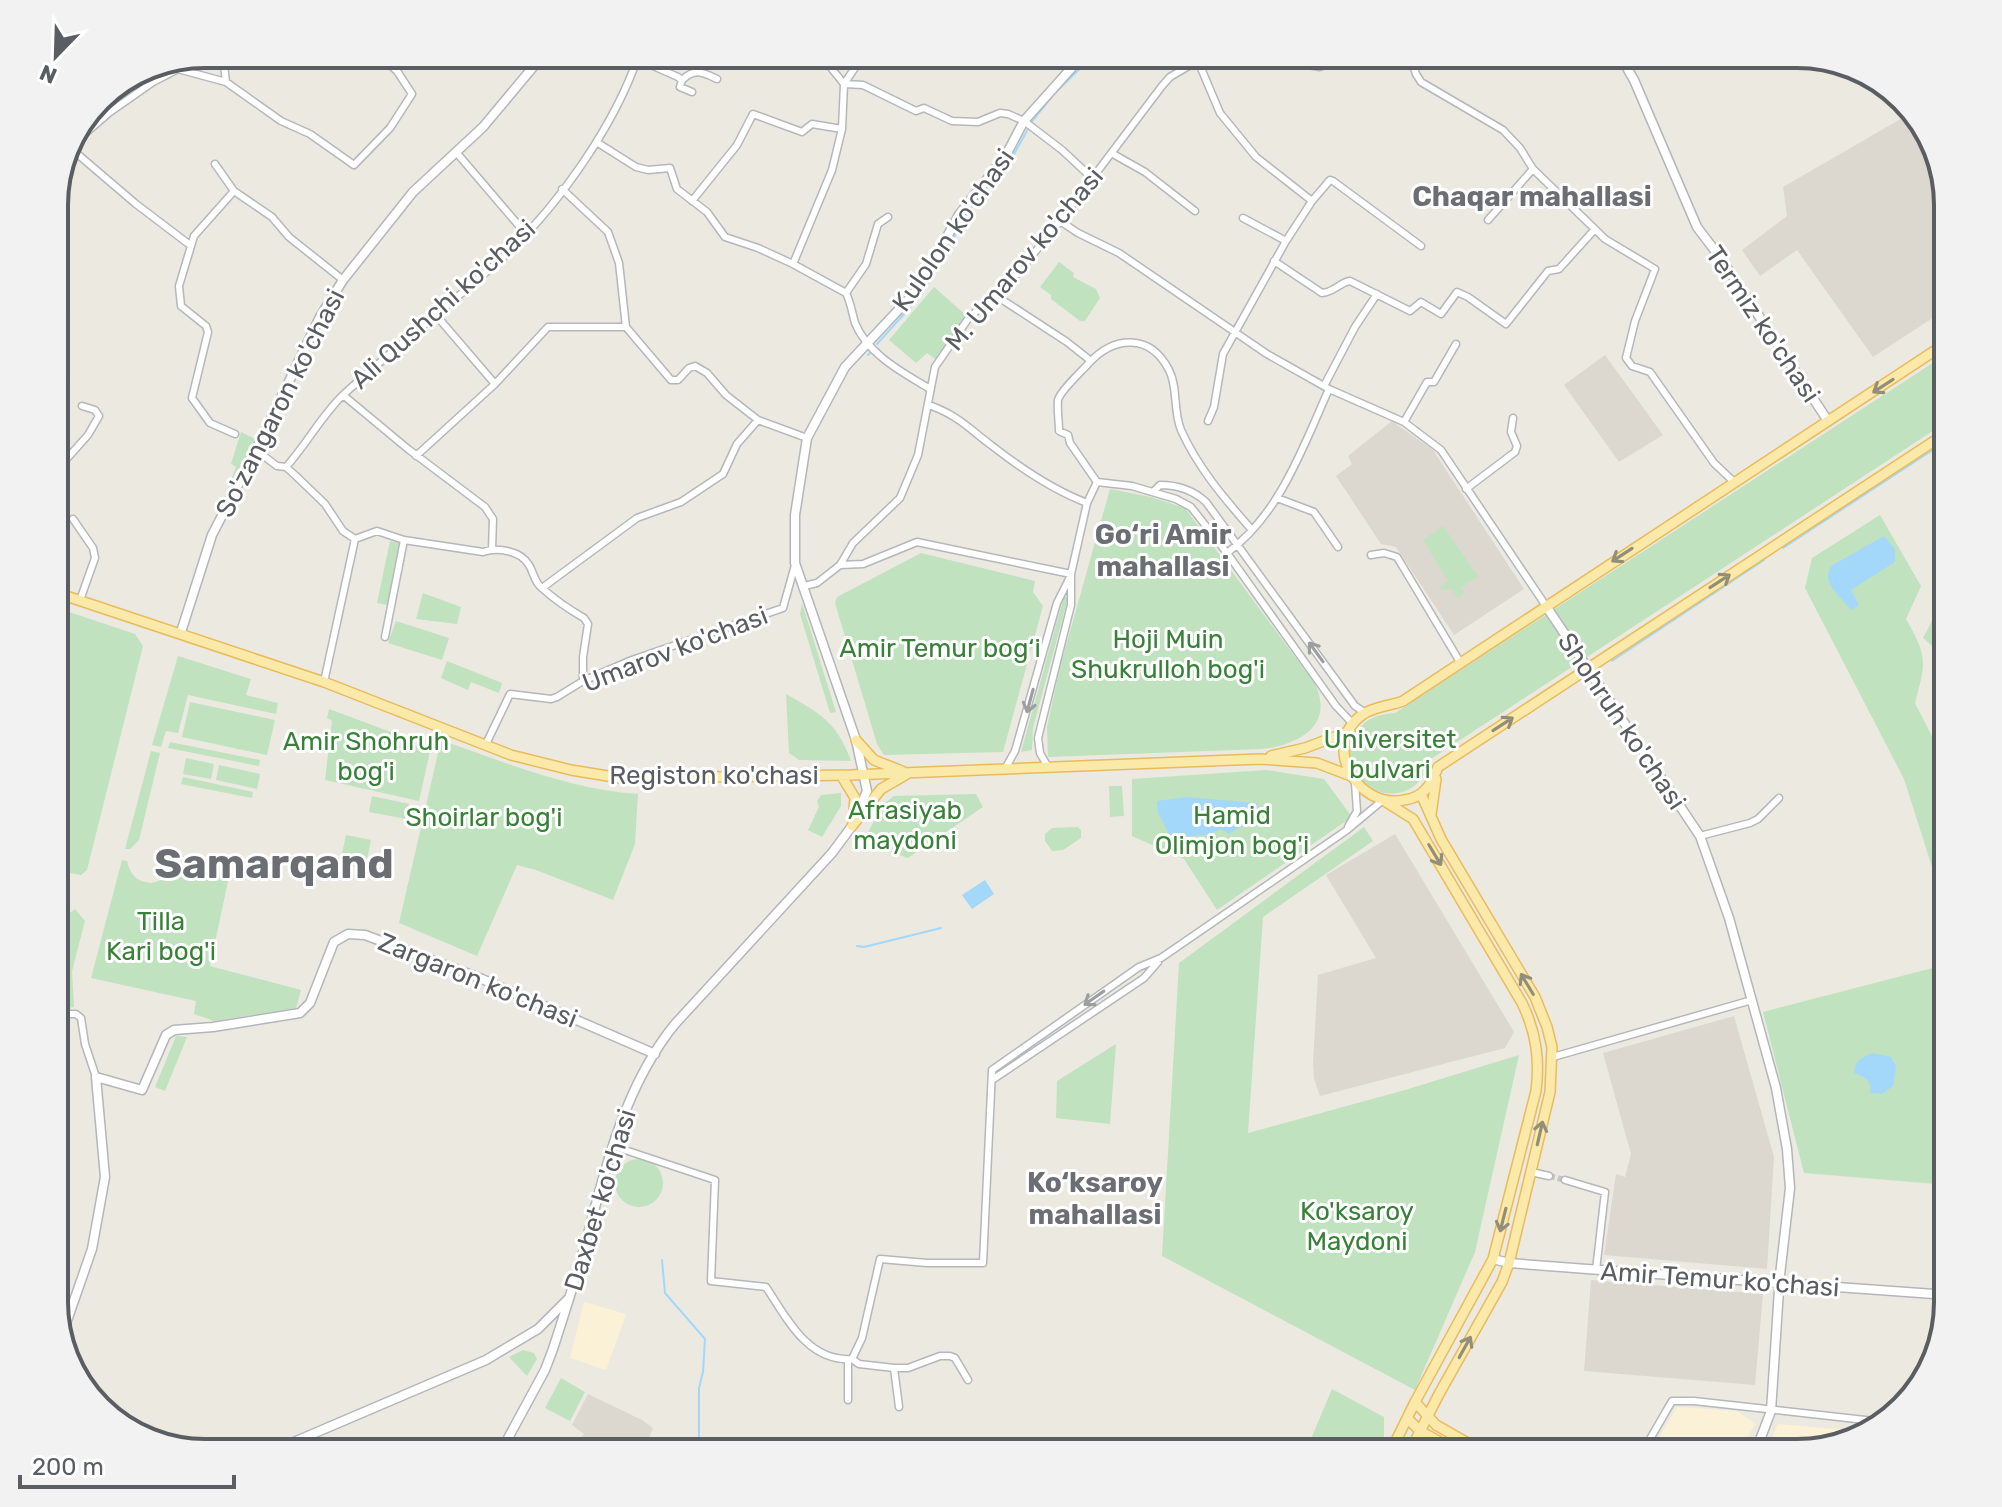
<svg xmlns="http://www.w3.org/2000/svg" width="2002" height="1507" font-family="Rubik,sans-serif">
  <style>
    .commercial { fill: #fbf1d7 }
    .education { fill: #dcd8cf }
    .green { fill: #c0e2bf }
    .water { fill: #a3d8fa }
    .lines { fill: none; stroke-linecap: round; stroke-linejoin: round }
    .stream { stroke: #a3d8fa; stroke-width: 2 }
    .street-tunnel { stroke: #c8c6c1; stroke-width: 6; stroke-dasharray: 6 3; stroke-linecap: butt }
    .street-casing { stroke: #b4b7bb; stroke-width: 9 }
    .secondary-casing { stroke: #b3b6bb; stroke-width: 11 }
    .primary-casing { stroke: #e9bb5d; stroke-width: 12 }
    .street { stroke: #fff; stroke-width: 6 }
    .secondary { stroke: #fff; stroke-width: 8 }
    .primary { stroke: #fae9a8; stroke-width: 9 }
    .oneway { stroke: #928e7a }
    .oneway2 { stroke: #9c9ea0 }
    .labels { text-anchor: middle; stroke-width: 6; stroke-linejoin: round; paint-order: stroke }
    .street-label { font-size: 26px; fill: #5a5d61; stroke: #fff }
    .park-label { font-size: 26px; fill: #398139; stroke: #fff }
    .neighbourhood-label { font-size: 28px; font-weight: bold; fill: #6b6f73; stroke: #fff }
    .town-label { font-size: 42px; font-weight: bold; fill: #6b6f73; stroke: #fff }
    .rim { fill: none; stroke: #5a5d61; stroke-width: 4 }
  </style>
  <rect width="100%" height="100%" fill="#ece9e1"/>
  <path class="commercial" d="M584 1302 626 1314 606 1370 570 1358Z
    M1677 1407 1737 1411 1755 1424 1739 1453H1650Z
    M1778 1424 1870 1432 1863 1438 1797 1453H1765Z"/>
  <path class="education" d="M1911 113 1932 138 1948 205V308L1873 357 1797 250 1760 276 1742 250 1787 216 1783 187Z
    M1605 355 1663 435 1619 462 1564 385Z
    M1392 421 1433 450 1524 589 1454 635 1396 547 1381 544 1336 476 1352 464 1348 456Z
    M1395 834 1514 1032 1505 1048 1320 1096 1314 1079 1313 1063 1318 975 1376 958 1326 875Z
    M1734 1016 1774 1157 1767 1269 1604 1255 1616 1174 1625 1177 1631 1154 1603 1053Z
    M1591 1280 1763 1294 1755 1385 1584 1371Z
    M588 1394 642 1420 653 1428 643 1453H571L584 1434 572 1425Z"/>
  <path class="green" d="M1059 262 1074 273 1073 277 1096 289 1100 298 1085 321H1080L1051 299V295L1040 287Z
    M934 287 967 316 935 359 927 353 916 363 889 340Z
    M1948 353V421L1431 759C1411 827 1325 782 1357 732 1365 718 1380 714 1395 713Z
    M241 432 257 440 224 513 219 511 236 467 231 464Z
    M1110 489 1151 497 1185 508 1315 684C1335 726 1298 745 1262 749L1048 757 1047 727 1060 667Z
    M1880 515 1921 586 1906 619C1928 658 1926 661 1915 703L1948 768V917L1904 779 1805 588 1812 558Z
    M1443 526 1474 571 1479 575 1461 588 1465 593 1458 598 1451 588 1447 590 1438 589 1448 581 1423 540Z
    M390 541 399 543 387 605 377 603Z
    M921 553 1035 581 1033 592 1043 606 1003 752 884 755 877 744 835 603 837 597Z
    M423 593 461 607 457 624 416 619Z
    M1064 596 1068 598 1033 728 1032 750 1021 752Z
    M1948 602V651L1939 652 1923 638 1933 619Z
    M802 603 836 712 830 713 800 614Z
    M54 607 135 634 143 646 87 870 81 875 54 870Z
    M396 621 449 638 442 660 388 643Z
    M178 656 251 679 246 695 278 703 276 714 188 695 178 733 166 731 161 747 152 745Z
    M447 661 502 683 499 693 471 682 468 690 441 678Z
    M786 694C821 714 837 722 851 761L799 760 789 753Z
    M190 702 275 720 267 755 182 737Z
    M329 709 431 747 419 801 325 780 332 721 327 718Z
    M441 740C506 763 569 789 638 794L635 844 613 900 536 870 517 865 477 956 399 923Z
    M170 742 260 760 259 766 168 748Z
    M151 751 160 753 139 840 130 849H125Z
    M186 758 214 764 211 779 183 774Z
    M219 765 260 774 257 789 216 780Z
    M1266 770 1324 779 1352 817 1217 910 1184 859 1132 836V779Z
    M183 777 253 792 252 798 181 784Z
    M1109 786H1122L1124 816 1110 817Z
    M841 793V806L822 837 808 830 819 807 817 801 821 795Z
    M976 794 983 807 908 858 863 842 883 804 894 796Z
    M372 796 409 804 406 819 369 812Z
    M1078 827 1081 830V838L1063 850 1052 851 1045 841V834L1052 828Z
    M1364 827 1373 841 1263 917 1248 1133 1405 1090 1519 1055 1475 1252 1415 1390 1162 1256 1179 963Z
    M346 835 371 840 365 869 340 863Z
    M171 853 231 867 210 966 301 990 296 1008 214 1021 194 1014 196 1001 91 978 122 860 127 861C130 875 137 882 151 883 167 880 174 869 171 853Z
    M75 909 85 921 72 971 74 1007 54 1010V925Z
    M1948 964V1185L1804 1173 1763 1012Z
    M176 1036 187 1037 165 1091 155 1087Z
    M1116 1044 1110 1124 1056 1118 1057 1081Z
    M615 1183a24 24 0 1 1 48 0a24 24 0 1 1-48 0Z
    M523 1350 534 1353 537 1359 527 1376 509 1357Z
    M561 1378 585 1392 570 1421 545 1408Z
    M1332 1389 1384 1417V1439L1378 1453H1305Z"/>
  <path class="water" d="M1884 536 1895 549V562L1851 590 1859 605 1851 610C1841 597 1821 584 1831 566Z
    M1186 797 1257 803 1261 814 1229 834 1221 829 1206 835 1189 836 1177 849 1158 813 1157 801Z
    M985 880 994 894 972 909 962 895Z
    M1873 1053 1891 1057 1896 1066 1893 1086 1882 1094 1870 1093C1872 1080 1865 1077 1854 1073 1855 1060 1861 1057 1873 1053Z"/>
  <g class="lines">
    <path class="stream" d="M1031 123 1054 94 1095 54
      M877 344 922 294 967 214 1014 154 1028 129
      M868 355 870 353
      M1783 548 1948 440
      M1612 661 1764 560
      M857 946 864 947 941 928
      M662 1260 665 1293 705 1339 703 1372 699 1388V1453"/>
    <path class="street-tunnel" d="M1549 1176 1565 1180"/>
    <g class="street-casing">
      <path id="street" d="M217 54 224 65 226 82
        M626 54 678 77 682 80 680 87 692 92
        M820 54 844 84 863 85 916 111 924 108 952 121 978 122 1000 113 1008 114 1024 121 1062 150 1093 179
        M1240 54 1320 67 1340 57
        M1198 61 1220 113 1256 157 1312 201 1286 241 1223 354 1214 407 1208 421
        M1412 62 1416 74 1421 82 1503 130 1520 148 1533 169 1605 239 1655 269 1635 321 1626 358 1632 366 1650 372 1714 463 1734 482
        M682 80C695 68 702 72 717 79
        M598 143 636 167 648 170 670 168 677 189 707 212 725 237 758 248 793 264 846 293C851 303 852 313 855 323 868 355 904 373 930 389
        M68 146 136 204 190 245
        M456 152 526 234
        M1113 154 1145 172 1195 211
        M215 164 234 191
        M562 189 608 232 619 263 626 327 671 380H678L689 368 695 366 707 373 726 395 758 420 807 438
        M692 201 737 145 753 114 802 132 812 124 842 129
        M1312 201 1330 180 1333 181 1421 246
        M54 204 74 143 110 112 153 82 178 69 226 82 281 121 310 134 354 165 390 128 412 94 397 71 377 54
        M1243 218 1286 241
        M1488 220 1533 169
        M1060 221 1078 233 1119 253 1267 354 1329 389 1404 422 1441 450 1546 606
        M1274 261 1322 293C1335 292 1340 282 1350 281L1410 311 1421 302 1441 314 1457 292 1468 297 1506 324 1548 271 1559 269 1595 229
        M793 264 832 170 842 129 844 84 858 63 867 54
        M846 293 866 264 878 224 888 217
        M995 295 1067 342 1091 361
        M435 314 495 384
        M1324 386 1355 327 1377 294
        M343 395 408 449 485 507 493 519 492 549
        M929 405C959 416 967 427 991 445 1019 467 1053 490 1087 503
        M1404 422 1427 382H1434L1456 344
        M235 434 210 423 192 398 208 332 206 326 181 306 179 286 194 236 234 191 272 217 289 237 343 280
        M256 450 277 466 286 467 296 476 325 504 343 531 355 539 324 682
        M416 456 495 384 548 327H626
        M286 467C306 445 322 415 343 395 394 348 449 306 501 259 556 209 615 126 639 54
        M54 473 88 435 99 416 95 410 82 406
        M1097 482 1070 443 1068 435 1059 431C1059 421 1057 410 1058 400 1060 391 1082 371 1089 363 1114 336 1150 333 1169 370 1178 387 1173 411 1181 430 1198 468 1224 498 1251 529
        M1097 482 1132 486 1176 499 1191 507 1227 553 1336 706 1353 724
        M1466 489 1515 452 1517 446 1511 432 1513 418
        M1153 492 1160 485C1177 485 1193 490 1206 502L1355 706 1364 712
        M1277 498 1314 512 1338 547
        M73 519 93 548 95 558 80 600
        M355 539 377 531 404 540 483 552C498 547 521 551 529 565 534 573 534 582 542 588 554 599 570 610 584 618L588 624 583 657V681
        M1227 553C1280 514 1303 447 1329 389
        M1371 555 1384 553 1397 557 1460 662
        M840 565 863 564 917 542 1071 574
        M804 586 817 583 840 565 853 543 900 498 918 455 935 367 968 319 1017 274 1060 221 1162 86 1170 77 1209 54
        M542 588 637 518 681 502 723 474 737 444 758 420
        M385 637 404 540
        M486 744 510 694 551 699 557 697 583 681 632 660 783 608 795 565
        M1048 767 1040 753 1038 738 1071 605V574L1087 503 1097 482
        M1005 769 1015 751 1057 603 1070 577
        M1348 827 1357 811 1355 783
        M1700 836 1750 823 1758 819 1779 798
        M54 1014H76L81 1018 85 1044 96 1077
        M1553 1057 1752 1000
        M992 1080 1144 978 1158 962
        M613 1146 715 1180 711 1281 766 1287C787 1319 808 1362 852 1359L862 1338 880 1259 927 1263H983L992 1070 1139 967 1161 958 1347 830 1383 800
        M1531 1172 1549 1176
        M1565 1180 1605 1192 1596 1270
        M852 1359 859 1364 894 1368 899 1407
        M894 1368H908L940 1356H950L955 1358 968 1380
        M848 1400V1360
        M1642 1453 1672 1401H1694L1883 1422"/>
    </g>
    <g class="secondary-casing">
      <path id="secondary" d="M1393 54C1419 68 1441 61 1467 54
        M1619 54 1634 80 1697 227 1722 260 1828 421
        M1546 606 1700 836 1729 918 1776 1088 1787 1149 1790 1188 1780 1275 1771 1411 1755 1453
        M181 632 212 535 256 450 320 317 343 280 413 192 483 127 544 54
        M1493 1259 1509 1263 1587 1269 1948 1295
        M61 1338 92 1249 105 1177 96 1077 142 1090 166 1035 174 1030 213 1027 300 1013 310 1003 334 942 348 934 365 935 482 979 655 1054
        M268 1453 486 1360 538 1329 568 1299
        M500 1453 545 1370 553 1349C565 1312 577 1275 587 1238 606 1164 626 1084 675 1024L832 853 852 826 867 791 856 740 795 563V515L807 438 845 367 919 288 959 215 1006 155 1024 121 1084 54"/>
    </g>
    <g class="primary-casing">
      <path id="primary" d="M1948 342 1403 701C1390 706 1372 707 1362 715 1320 745 1358 810 1404 800 1412 799 1421 795 1426 789 1432 783 1435 774 1438 767L1948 432
        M54 592 324 682 511 755 571 770 620 778 851 775 1260 759 1317 763 1351 776
        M856 740 874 760 902 771
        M1271 756 1305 748 1350 731
        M841 775 855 798 853 823
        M1386 802 1413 819 1522 1003C1536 1032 1540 1059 1536 1091L1493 1259 1415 1402 1390 1453
        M1431 815 1436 779
        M852 826 881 789 907 774
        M1415 1402 1436 1425 1485 1453
        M1407 1418 1420 1431 1460 1453
        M1409 1453 1439 1394 1502 1282 1509 1263 1550 1092 1552 1047 1547 1027 1535 997 1441 839 1421 794"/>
    </g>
    <use href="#street" class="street"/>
    <use href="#secondary" class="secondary"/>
    <use href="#primary" class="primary"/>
  </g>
  <defs><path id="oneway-shaft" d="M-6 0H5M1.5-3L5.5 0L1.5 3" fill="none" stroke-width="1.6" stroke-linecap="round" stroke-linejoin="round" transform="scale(2)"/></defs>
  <g class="oneway">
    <use href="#oneway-shaft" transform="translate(1883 386) rotate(147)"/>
    <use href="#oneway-shaft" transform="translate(1622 555) rotate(147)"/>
    <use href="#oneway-shaft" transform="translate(1720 581) rotate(-33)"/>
    <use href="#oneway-shaft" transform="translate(1503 724) rotate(-33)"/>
    <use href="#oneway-shaft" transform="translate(1435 855) rotate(59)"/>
    <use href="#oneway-shaft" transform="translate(1527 984) rotate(-121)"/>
    <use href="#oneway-shaft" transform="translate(1540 1133) rotate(-77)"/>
    <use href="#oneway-shaft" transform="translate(1503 1220) rotate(104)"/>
    <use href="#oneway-shaft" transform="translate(1465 1347) rotate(-61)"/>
  </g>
  <g class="oneway2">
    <use href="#oneway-shaft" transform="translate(1316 652) rotate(-126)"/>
    <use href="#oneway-shaft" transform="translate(1030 701) rotate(105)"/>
    <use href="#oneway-shaft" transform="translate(1094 998) rotate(145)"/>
  </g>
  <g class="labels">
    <g class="street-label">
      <text transform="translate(953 230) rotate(-55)" y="9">Kulolon ko'chasi</text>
      <text transform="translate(1024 259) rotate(-50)" y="9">M. Umarov ko'chasi</text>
      <text transform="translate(443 304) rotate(-42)" y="9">Ali Qushchi ko'chasi</text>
      <text transform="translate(1763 324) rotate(56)" y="9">Termiz ko'chasi</text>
      <text transform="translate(280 403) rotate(-63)" y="9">So'zangaron ko'chasi</text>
      <text transform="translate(675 649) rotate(-21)" y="9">Umarov ko'chasi</text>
      <text transform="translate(1622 721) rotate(56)" y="9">Shohruh ko'chasi</text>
      <text x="714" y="784">Registon ko'chasi</text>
      <text transform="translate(478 980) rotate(22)" y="9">Zargaron ko'chasi</text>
      <text transform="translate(600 1200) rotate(-73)" y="9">Daxbet ko'chasi</text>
      <text transform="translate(1720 1279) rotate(4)" y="9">Amir Temur ko'chasi</text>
    </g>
    <g class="park-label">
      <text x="1168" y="648">Hoji Muin<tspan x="1168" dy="30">Shukrulloh bog'i</tspan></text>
      <text x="940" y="657">Amir Temur bog‘i</text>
      <text x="1390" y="748">Universitet<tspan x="1390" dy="30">bulvari</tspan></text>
      <text x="366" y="750">Amir Shohruh<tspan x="366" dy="30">bog'i</tspan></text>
      <text x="905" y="819">Afrasiyab<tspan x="905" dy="30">maydoni</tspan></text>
      <text x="1232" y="824">Hamid<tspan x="1232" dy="30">Olimjon bog'i</tspan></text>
      <text x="484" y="826">Shoirlar bog'i</text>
      <text x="161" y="930">Tilla<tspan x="161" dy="30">Kari bog'i</tspan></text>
      <text x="1357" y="1220">Ko'ksaroy<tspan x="1357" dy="30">Maydoni</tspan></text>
    </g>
    <g class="neighbourhood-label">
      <text x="1532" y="206">Chaqar mahallasi</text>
      <text x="1163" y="544">Go‘ri Amir<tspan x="1163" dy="32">mahallasi</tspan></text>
      <text x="1095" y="1192">Ko‘ksaroy<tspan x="1095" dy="32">mahallasi</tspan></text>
    </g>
    <g class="town-label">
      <text x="274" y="878">Samarqand</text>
    </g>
  </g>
  <path d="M0 0H2002V1507H0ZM205 68H1797A137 137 0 0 1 1934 205V1302A137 137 0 0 1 1797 1439H205A137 137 0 0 1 68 1302V205A137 137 0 0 1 205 68Z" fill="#f2f2f2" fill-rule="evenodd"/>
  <path class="rim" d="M205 68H1797A137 137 0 0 1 1934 205V1302A137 137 0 0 1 1797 1439H205A137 137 0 0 1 68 1302V205A137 137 0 0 1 205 68Z"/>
  <g transform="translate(56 56) rotate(203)" stroke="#ffffff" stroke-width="6" paint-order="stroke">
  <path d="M0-6L14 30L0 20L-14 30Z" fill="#5a5d61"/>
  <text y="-12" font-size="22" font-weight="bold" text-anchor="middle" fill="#5a5d61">N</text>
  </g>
  <path d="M20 1475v12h214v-12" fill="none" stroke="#5a5d61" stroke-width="4"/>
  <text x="32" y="1475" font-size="24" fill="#5a5d61" stroke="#ffffff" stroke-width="6" paint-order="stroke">200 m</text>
</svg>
